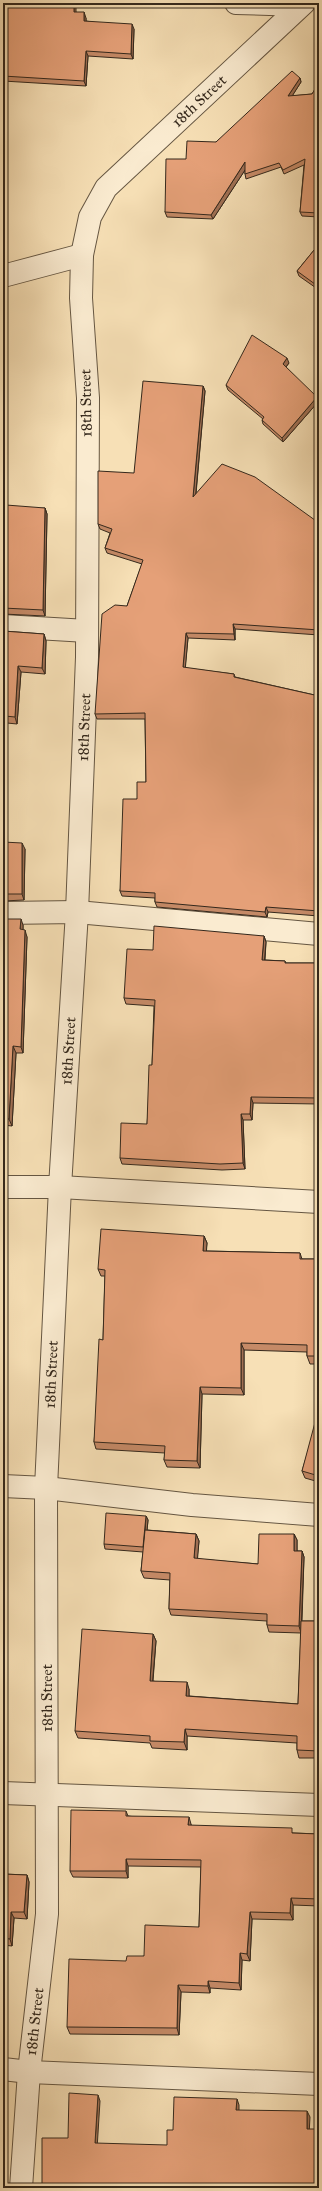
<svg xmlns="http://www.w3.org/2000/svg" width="322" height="2191" font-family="'IM FELL Great Primer',serif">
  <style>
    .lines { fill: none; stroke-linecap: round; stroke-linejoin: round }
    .minor-casing { stroke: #655642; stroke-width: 24 }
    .tertiary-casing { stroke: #655642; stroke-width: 24 }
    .minor { stroke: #faebd0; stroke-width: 22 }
    .tertiary { stroke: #faebd0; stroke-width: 22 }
    .wall { fill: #c58a67; stroke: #34281c }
    .shaded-wall { fill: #a07054; stroke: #34281c }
    .building { fill: #e5a078; stroke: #34281c }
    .labels { text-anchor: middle; stroke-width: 4; stroke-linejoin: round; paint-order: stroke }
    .street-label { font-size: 15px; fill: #34281c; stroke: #faebd0 }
  </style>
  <rect width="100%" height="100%" fill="#f7e0b6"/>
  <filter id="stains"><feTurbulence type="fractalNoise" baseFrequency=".005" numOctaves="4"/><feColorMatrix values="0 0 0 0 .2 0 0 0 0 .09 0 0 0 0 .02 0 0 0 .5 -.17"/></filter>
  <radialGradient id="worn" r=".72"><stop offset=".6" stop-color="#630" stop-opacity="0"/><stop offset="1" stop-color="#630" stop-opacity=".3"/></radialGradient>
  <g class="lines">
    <g class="minor-casing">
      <g id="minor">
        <path d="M236 3 301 5"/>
        <path d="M3 276 82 255"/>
        <path d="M3 626 87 631"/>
        <path d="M3 913 77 912 319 934"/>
        <path d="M3 1486 46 1488 192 1505 319 1515"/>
        <path d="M3 1793 319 1805"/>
        <path d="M3 2069 29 2072 319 2084"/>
        <path id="s1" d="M21 2188 29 2072 47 1914 46 1488 60 1187 77 912 87 657 88 398 81 298 82 255 90 217 106 188 304 3"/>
      </g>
    </g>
    <g class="tertiary-casing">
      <path id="tertiary" d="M3 1187H60L319 1202"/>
    </g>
    <use href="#minor" class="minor"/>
    <use href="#tertiary" class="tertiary"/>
  </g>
  <path class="wall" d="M3 3 76 12 86 18V21L134 29 133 59 88 56 86 86 3 81Z
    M300 78 301 82 292 96 312 94 319 83V217L302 216 300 212 304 165 284 174 281 167 246 179 245 174V170L213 219 167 217 165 212 186 159 216 142Z
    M319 244V290L299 276 297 271Z
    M289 363 286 367 318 402 283 442 263 424 262 420 263 419 228 390 226 385Z
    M203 386 205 391 196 494 319 523V635L235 629V640L188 638 185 668 234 674 235 677 319 696V916L268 912 267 917 157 907 155 902V898L122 896 120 891 137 799 146 782 145 719H97L95 714 127 606 142 564 107 553 105 548 110 533 100 529 98 524 134 473Z
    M45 508 47 514 45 616 3 614V511H6Z
    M3 631 44 634 46 641 45 674 21 672 17 724 7 723 3 789Z
    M3 842 25 849 24 900 3 901Z
    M3 919 23 925V930L27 937 23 1053H16L12 1126 3 1125Z
    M264 936 266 942 265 960 285 961 286 963H319V1104L253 1103 252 1120H243L245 1169 222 1170 122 1164 120 1158 147 1124 152 1065 154 1006 126 1004 124 998 153 950Z
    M204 1236 207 1243 206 1251 300 1253 302 1259H319V1364H310L307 1356V1352L244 1350V1395L202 1394 200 1468 167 1467 164 1460 165 1453 96 1449 94 1442 103 1340 105 1276H101L98 1269Z
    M319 1415V1482L305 1478 302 1471Z
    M146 1516 148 1520 147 1530 196 1534 199 1541 197 1559 258 1564 294 1534 297 1540V1551H302L304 1557 302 1621H319V1758H299L297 1750V1743L187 1736V1750L152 1748 150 1743 78 1738 75 1731 153 1634 156 1641 153 1681 189 1689V1696L298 1704 301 1633 269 1632 267 1625V1621L171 1615 169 1609 170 1580 144 1578 141 1571 143 1552 105 1549 104 1544Z
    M126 1811 128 1816 191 1824V1826L294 1833 319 1834V1906L293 1905V1920L252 1919 250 1961 242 1960 241 1990 210 1988V1993L181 1992 179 2035 70 2034 67 2027 126 1961 144 1956 199 1927 201 1867 128 1866V1878L73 1877 70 1871Z
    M3 1874 27 1875 29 1882 27 1919 14 1918 12 1946 3 1945Z"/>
  <path class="shaded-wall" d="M74 3H76V17L74 12Z
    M84 12 86 18V26L84 21Z
    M132 24 134 29 133 59 131 54Z
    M86 51 88 56 86 86 84 81Z
    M300 78 301 82 289 101 288 96Z
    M245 162 247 167 213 219 211 215Z
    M287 358 289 363 285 368 283 364Z
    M203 386 205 391 195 502 193 497Z
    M317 397 318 402 283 442 282 438Z
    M45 508 47 514 45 616 43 610Z
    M233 624 235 629V640L234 634Z
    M186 633 188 638 185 672 183 667Z
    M44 634 46 641 45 674 42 668Z
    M18 666 21 672 17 724 15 717Z
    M5 716 7 723 3 789V744Z
    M22 843 25 849 24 900 22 894Z
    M266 907 268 912 267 917 265 912Z
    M21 919 23 925V936L20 929Z
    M25 930 27 937 23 1053 21 1047Z
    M264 936 266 942 264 966 262 960Z
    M13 1046 16 1053 12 1126 9 1119Z
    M251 1097 253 1103 252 1120 250 1114Z
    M241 1114 243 1120 245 1169 243 1163Z
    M204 1236 207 1243 206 1258 203 1251Z
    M241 1343 244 1350V1395L241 1388Z
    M200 1387 202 1394 200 1468 197 1461Z
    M146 1516 148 1520 145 1552 144 1547Z
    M196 1534 199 1541 197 1565 194 1558Z
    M294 1534 297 1540V1557L294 1551Z
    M302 1551 304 1557 301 1633 299 1626Z
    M153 1634 156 1641 152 1688 150 1681Z
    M187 1682 189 1689V1703L186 1696Z
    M185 1729 187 1736V1750L184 1742Z
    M189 1817 191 1824V1832L188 1825Z
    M126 1859 128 1866V1878L126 1871Z
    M27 1875 29 1882 27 1919 24 1912Z
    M291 1898 293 1905V1920L290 1913Z
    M11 1912 14 1918 12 1946 10 1939Z
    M250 1912 252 1919 250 1961 247 1954Z
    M240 1953 242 1960 241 1990 239 1983Z
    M208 1981 210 1988V1993L208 1986Z
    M178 1985 181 1992 179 2035 177 2028Z
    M98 2095 100 2101 97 2149 95 2143Z
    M237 2099 239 2105V2116L236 2110Z
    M307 2111 310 2117 309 2135 307 2129Z"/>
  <path class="building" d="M3 3H74V12H84V21L132 24 131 54 86 51 84 81 3 76Z
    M292 71 300 78 288 96 312 94 319 83V213L300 212 305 159 283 170 279 163 245 174V162L211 215 165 212 166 159H186L187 141 216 142Z
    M319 244V287L297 271Z
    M252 335 287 358 283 364 317 397 282 438 262 420 264 417 226 385Z
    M143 381 203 386 193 497 222 464 255 477 319 523V630L233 624 234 634 186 633 183 667 234 674V677L319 696V911L266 907 265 912 155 902V893L120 891 123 799H137V782H146L145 713 95 714 102 614 115 605 127 606 143 560 105 548 112 529 98 524V471L134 473Z
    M6 505 45 508 43 610 3 608V511H6Z
    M3 631 44 634 42 668 18 666 15 717 5 716 3 744Z
    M3 842 22 843V894H3Z
    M3 919H21L20 929 25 930 21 1047 13 1046 9 1119H3Z
    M154 926 264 936 262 960 285 961V963H319V1098L251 1097 250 1114H241L243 1163 220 1164 120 1158 121 1123 147 1124 149 1065H152L155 1000 124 998 127 949 153 950Z
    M101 1229 204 1236 203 1251 300 1253V1259H319V1356H307V1345L241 1343V1388L200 1387 197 1461 164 1460 165 1446 94 1442 99 1339 103 1340 105 1270 98 1269Z
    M317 1415H319V1476L302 1471Z
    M106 1513 146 1516 143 1547 104 1544Z
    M145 1530 196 1534 194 1558 258 1564 259 1534H294V1551H302L299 1626 267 1625V1614L169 1609 170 1573 141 1571Z
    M301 1621H319V1751L297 1750V1736L185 1729 184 1742 150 1741V1736L75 1731 82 1629 153 1634 150 1681 187 1682 186 1696 298 1704Z
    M71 1810 126 1811V1816L189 1817 188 1825 292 1828V1833L319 1834V1899L291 1898 290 1913 250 1912 247 1954 240 1953 239 1983 208 1981V1986L178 1985 177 2028 67 2027 69 1959 126 1961 127 1956H144L145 1925 199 1927 201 1860 126 1859V1871H70Z
    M3 1874 27 1875 24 1912H11L10 1939 3 1938Z
    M69 2093 98 2095 95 2143 167 2145V2130H173L174 2097 237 2099 236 2110 307 2111V2129H319V2188H42V2138H68Z"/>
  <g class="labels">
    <g class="street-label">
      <text dy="5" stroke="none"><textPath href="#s1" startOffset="2135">18th Street</textPath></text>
      <text transform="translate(86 403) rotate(-91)" y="5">18th Street</text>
      <text dy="5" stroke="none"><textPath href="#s1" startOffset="1463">18th Street</textPath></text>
      <text dy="5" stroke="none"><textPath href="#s1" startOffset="1139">18th Street</textPath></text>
      <text dy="5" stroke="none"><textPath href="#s1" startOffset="815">18th Street</textPath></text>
      <text transform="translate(47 1698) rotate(-90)" y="5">18th Street</text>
      <text dy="5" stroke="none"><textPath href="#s1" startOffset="167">18th Street</textPath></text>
    </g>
  </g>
  <rect width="322" height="2191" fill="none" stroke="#f7e0b6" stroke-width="16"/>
  <rect x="4" y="4" width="314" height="2183" fill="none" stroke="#34281c" stroke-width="2"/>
  <rect x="8" y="8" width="306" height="2175" fill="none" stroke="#34281c"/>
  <rect width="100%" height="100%" filter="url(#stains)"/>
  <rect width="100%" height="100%" fill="url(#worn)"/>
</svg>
